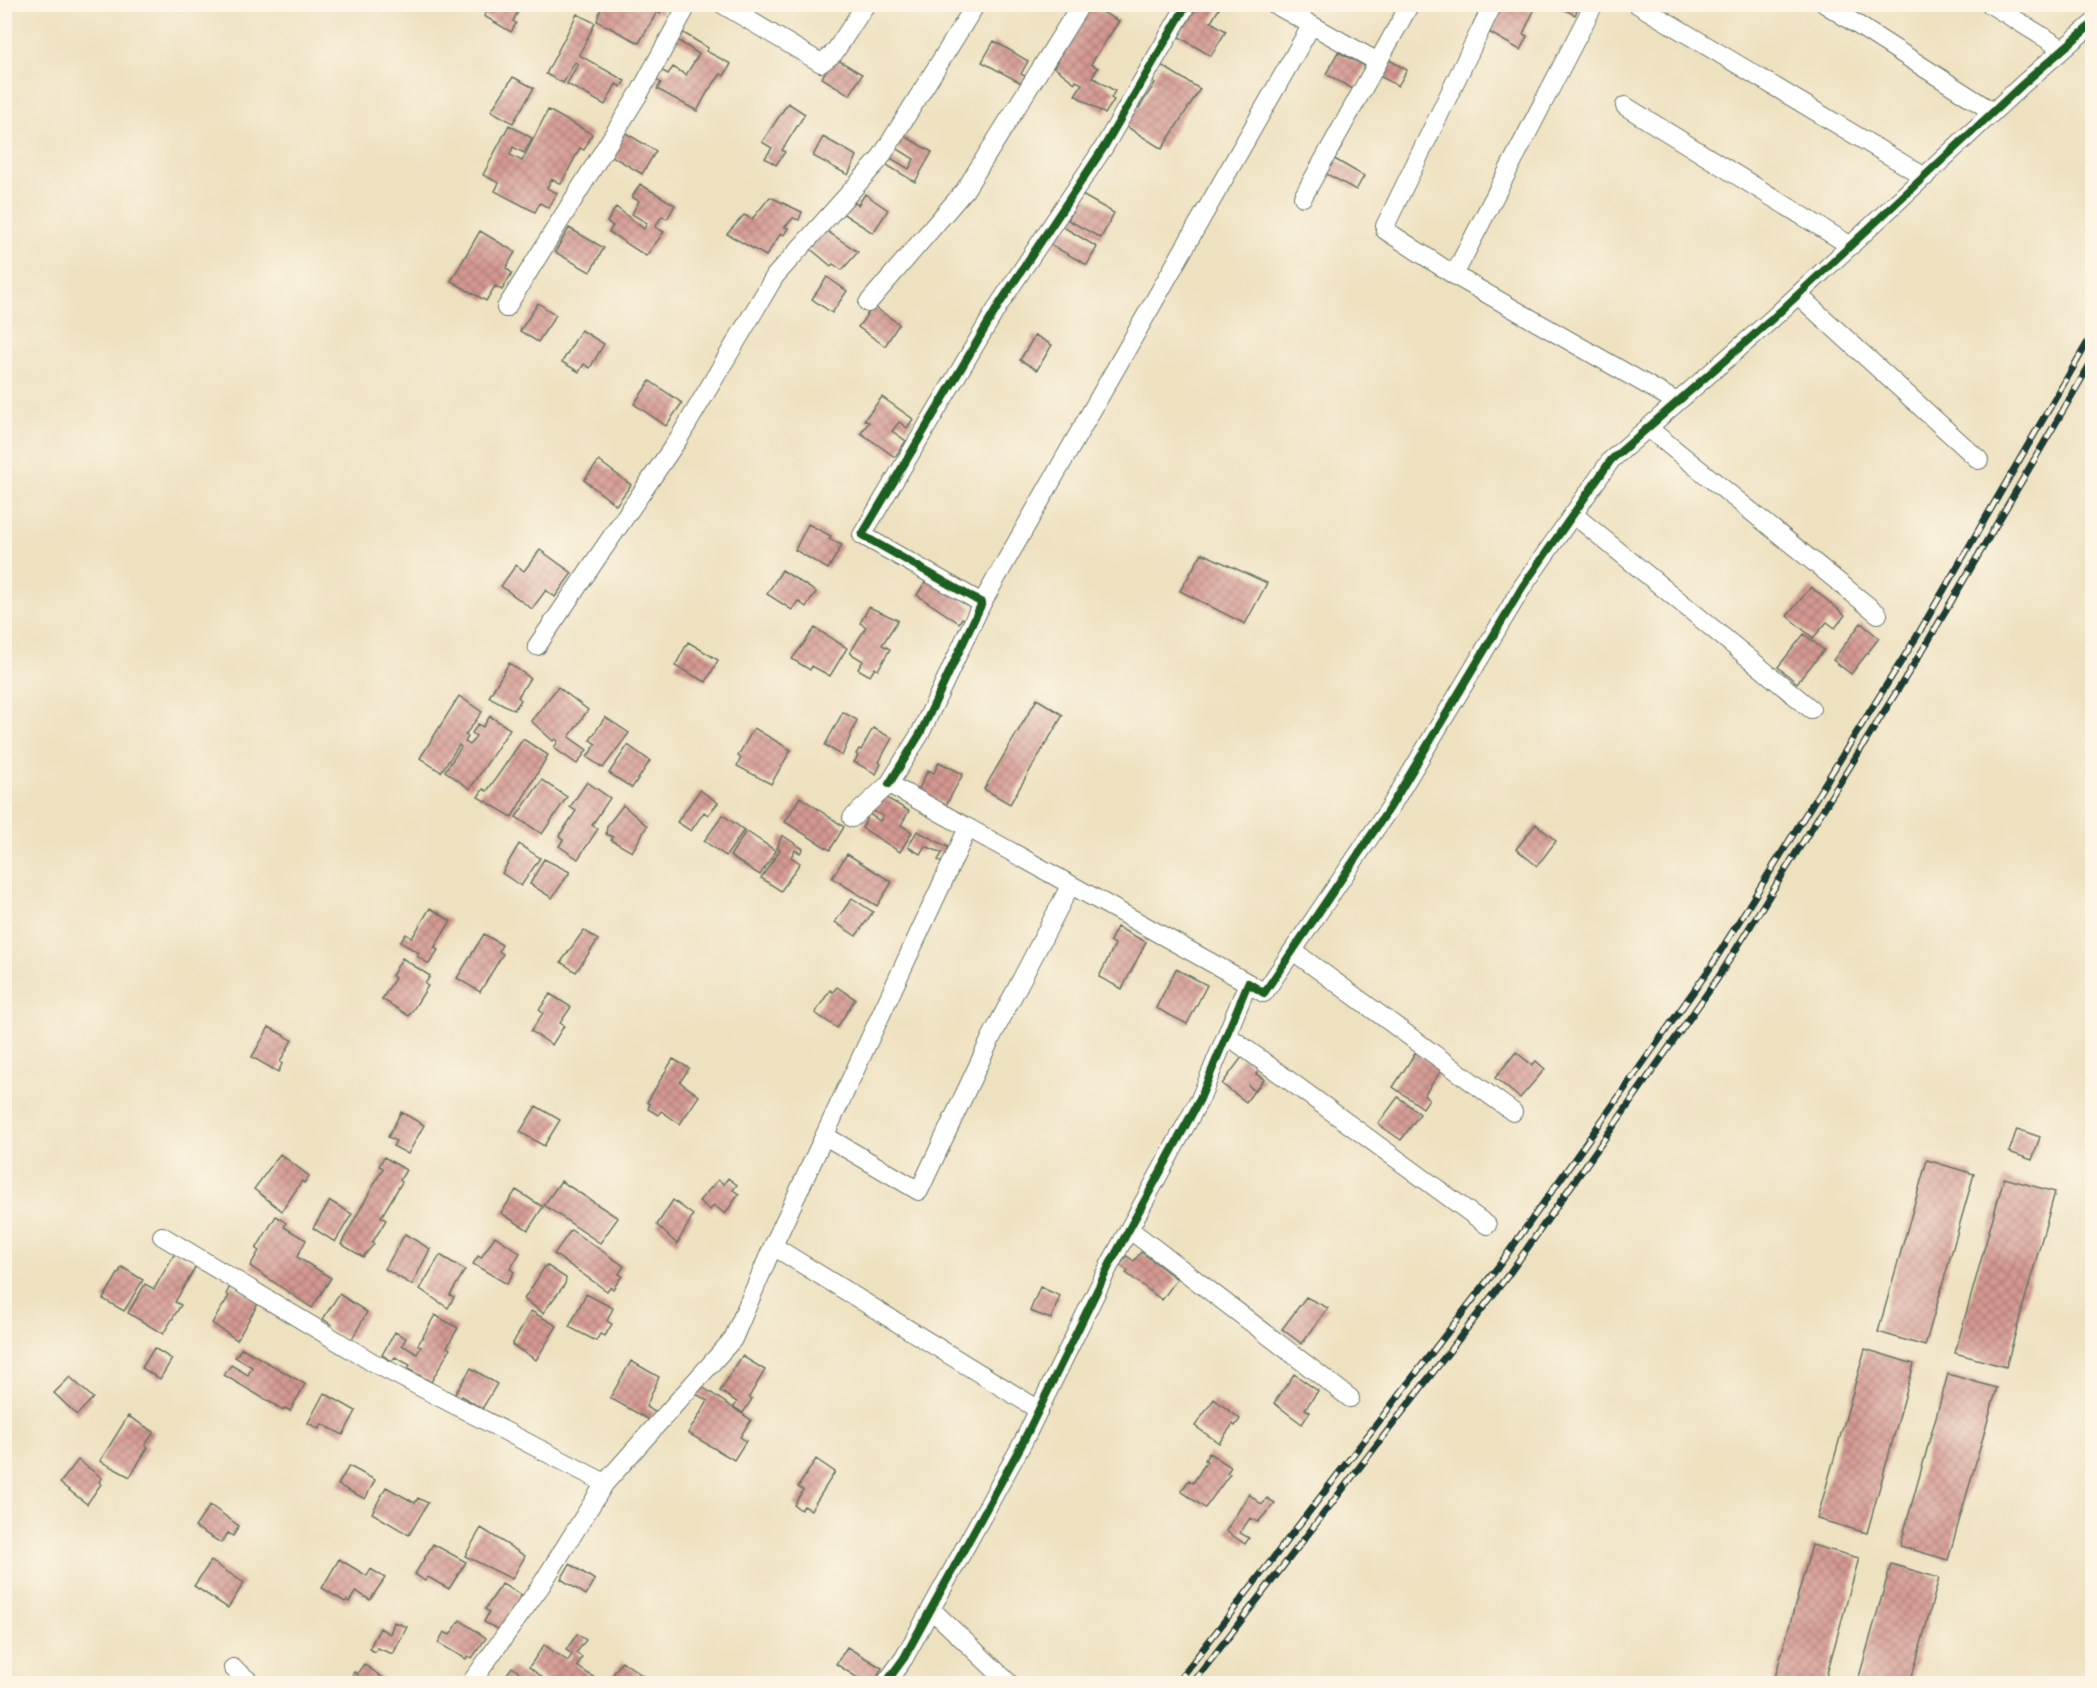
<svg xmlns="http://www.w3.org/2000/svg" width="2097" height="1688" font-family="Caveat,sans-serif">
  <style>
    .building { fill: url(#building-cross-hatch) }
    .lines { fill: none; stroke-linecap: round; stroke-linejoin: round }
    .minor-casing { stroke: #677665; stroke-width: 20 }
    .minor { stroke: #fff; stroke-width: 18 }
    .rail-casing { stroke: #1f3d34; stroke-width: 7 }
    .rail { stroke: #fcf5e5; stroke-width: 4.5; stroke-dasharray: 14; stroke-linecap: butt }
    .cycleway-casing { stroke: #fcf5e5; stroke-width: 11 }
    .cycleway { stroke: #1b5e20; stroke-width: 8 }
  </style>
  <defs>
    <pattern id="building-cross-hatch" width="8" height="8" patternUnits="userSpaceOnUse" patternTransform="scale(1.5)"><rect width="8" height="8" fill="#d59992"/><path d="M0 0l8 8M0 8l8-8" fill="none" stroke="#ac7e78"/></pattern>
  </defs>
  <rect width="100%" height="100%" fill="#fcf5e5"/>
  <filter id="ink" filterUnits="userSpaceOnUse"><feTurbulence type="fractalNoise" baseFrequency=".0167" numOctaves="2"/><feDisplacementMap in="SourceGraphic" scale="12" xChannelSelector="R" yChannelSelector="G"/><feConvolveMatrix kernelMatrix="1 2 1 2 8 2 1 2 1" color-interpolation-filters="sRGB"/></filter>
  <filter id="wash" filterUnits="userSpaceOnUse"><feTurbulence type="fractalNoise" baseFrequency=".008" numOctaves="4" result="noise"/><feDisplacementMap in="SourceGraphic" scale="24" xChannelSelector="R" yChannelSelector="G"/><feGaussianBlur stdDeviation="1.35" result="paint"/><feColorMatrix in="noise" values="0 0 0 0 0 0 0 0 0 0 0 0 0 0 0 0 0 1.4 0 .05"/><feComposite in="paint" operator="in"/></filter>
  <g filter="url(#wash)">
    <rect width="100%" height="100%" fill="#eee1c0"/>
    <g id="blocks">
      <path class="building" d="M491 4H522L513 21 516 23 511 32 484 16Z
        M602 4H665L660 14 657 12 639 43 597 21Z
        M737 4H758L753 14Z
        M1087 4 1119 21 1091 64 1098 68 1092 77 1115 91 1111 98 1114 100 1105 114 1075 95 1082 84 1076 81 1075 83 1054 67Z
        M1189 4H1222L1211 22 1226 31 1211 56 1179 37 1194 11 1187 7Z
        M1500 4H1537L1523 34 1527 36 1520 50 1487 31Z
        M1553 4H1580L1575 15Z
        M577 14 595 23 579 55 625 81 621 87 616 84 605 105 567 84 578 64 575 62 563 83 546 74Z
        M682 32 708 48 706 51 731 64 724 76 721 74 708 91 697 111 657 89 661 83 655 79 661 70 668 74 673 67 686 75 699 54 677 40Z
        M994 41 1028 61 1021 74 1025 76 1021 83 982 62Z
        M1338 52 1365 66 1353 89 1326 74Z
        M833 57 862 74 850 95 822 78Z
        M1386 58 1407 70 1398 86 1376 74Z
        M1161 65 1200 89 1162 149 1124 125 1135 106 1139 108 1155 83 1151 81Z
        M513 77 534 88 513 123 491 111Z
        M788 103 805 114 782 150 785 152 776 165 765 158 772 148 762 142Z
        M548 110 592 134 584 150 580 148 561 184 552 179 547 188 557 193 549 208 540 203 535 212 495 191 499 183 483 175 509 125 532 138 524 153 513 147 510 155 522 161Z
        M619 129 656 151 642 174 605 152Z
        M901 134 932 152 915 182 885 164 889 157 909 169 914 159 893 146Z
        M823 137 857 156 848 175 813 156Z
        M1331 157 1364 176 1356 190 1323 172Z
        M640 184 675 205 667 219 662 216 655 227 664 232 646 256 609 232 613 226 607 222 616 207 644 229 647 223 632 214 639 201 632 197Z
        M865 194 888 210 873 233 842 213 850 200 858 205Z
        M1082 195 1114 213 1101 238 1068 220Z
        M770 197 802 212 799 220 793 218 785 227 788 228 784 235 781 233 766 256 727 234 744 215 752 219Z
        M1060 225 1097 247 1087 265 1051 245 1050 242Z
        M569 228 604 248 590 272 555 252Z
        M824 229 858 252 842 270 833 264 831 266 807 246Z
        M480 231 515 252 506 268 512 273 502 290 495 286 486 301 451 281Z
        M827 277 847 291 832 313 812 299Z
        M538 303 556 315 538 342 520 331Z
        M873 306 899 324 885 346 858 327Z
        M581 330 604 344 590 368 584 364 579 372 562 362Z
        M1035 335 1052 345 1037 370 1020 360Z
        M650 381 682 403 666 426 634 404Z
        M882 397 913 419 907 428 899 422 892 431 906 441 895 457 861 433 869 422 864 420Z
        M599 461 631 485 616 505 584 480Z
        M808 524 831 536 829 539 842 545 828 569 795 550Z
        M540 550 572 573 555 597 546 590 532 609 501 586 516 565 524 571Z
        M1202 553 1267 583 1245 624 1180 591Z
        M782 570 816 592 806 607 798 601 792 610 767 594Z
        M928 577 972 608 966 620 962 618 959 623 917 595Z
        M1811 587 1845 615 1835 628 1827 622 1813 638 1787 616Z
        M869 607 898 620 882 645 890 649 878 670 875 668 870 676 858 669 863 661 850 653 866 627 860 623Z
        M1861 623 1879 638 1851 674 1833 660Z
        M815 628 847 648 830 676 812 666 810 670 792 659Z
        M1804 634 1824 650 1797 683 1778 667Z
        M688 642 718 660 706 682 675 666Z
        M509 663 530 678 518 697 521 700 514 710 489 697Z
        M558 687 588 710 569 737 587 750 577 764 554 748 558 741 555 739 553 741 531 721Z
        M459 696 482 712 465 735 468 737 465 742 470 745 476 736 472 733 478 724 483 727 490 716 510 729 470 789 445 771 461 747 459 745 441 772 420 758Z
        M1037 699 1063 715 1010 804 984 789Z
        M843 712 857 720 842 756 825 745Z
        M605 717 629 733 603 768 587 757 596 744 590 740Z
        M754 728 791 750 771 784 737 766 741 758 738 756Z
        M873 728 892 738 879 762 881 764 876 774 854 762 858 756 856 754 859 749 861 750Z
        M523 739 548 755 512 817 478 797 483 789 487 791Z
        M628 745 650 761 632 788 609 773Z
        M939 762 963 774 946 805 918 791 928 770 934 773Z
        M542 780 567 797 542 834 516 817Z
        M587 782 610 798 592 825 598 829 578 859 559 846 563 840 559 836 576 811 570 807Z
        M700 790 718 803 708 815 704 812 691 831 677 822Z
        M880 794 909 811 901 825 912 832 900 852 862 828 869 814 880 821 883 816 871 810Z
        M800 797 844 827 830 850 785 822Z
        M623 805 647 826 632 852 611 840 613 837 606 834 607 826Z
        M723 815 744 830 726 856 704 841Z
        M1536 824 1556 841 1537 866 1516 849Z
        M746 831 776 851 760 875 730 856Z
        M917 831 950 848 942 863 938 860 942 853 940 852 925 846 920 854 908 847Z
        M782 835 803 849 800 853 795 850 791 857 800 863 781 891 761 878 780 850 777 848Z
        M519 844 540 858 521 886 502 873Z
        M847 854 892 882 877 906 832 878Z
        M544 859 570 872 552 898 530 884Z
        M852 898 873 912 856 936 835 922Z
        M430 908 451 921 434 948 438 950 429 964 417 956 419 953 400 942 406 934 412 938Z
        M1117 927 1146 942 1122 989 1099 977 1115 944 1110 941Z
        M584 930 598 940 576 972 561 962Z
        M484 934 502 945 499 951 503 954 480 992 457 978Z
        M402 958 430 976 425 984 428 986 409 1016 382 999 395 978 392 976Z
        M1176 969 1207 985 1187 1024 1156 1008Z
        M837 987 855 999 837 1028 815 1013 830 990 833 992Z
        M550 994 571 1007 560 1023 564 1026 552 1045 531 1031 543 1013 539 1010Z
        M269 1027 292 1040 280 1062 282 1064 278 1072 252 1057Z
        M1416 1052 1442 1070 1424 1095 1429 1099 1423 1108 1393 1087Z
        M1516 1052 1532 1065 1536 1061 1545 1069 1520 1098 1495 1078Z
        M1242 1057 1259 1070 1256 1074 1264 1079 1255 1091 1248 1085 1254 1091 1246 1102 1222 1084Z
        M673 1059 689 1068 680 1082 699 1096 680 1124 661 1111 658 1115 648 1109 650 1104 647 1102Z
        M1398 1097 1420 1114 1401 1140 1378 1124Z
        M536 1106 560 1120 544 1146 520 1132Z
        M401 1112 424 1125 408 1154 393 1146 396 1141 388 1137Z
        M2017 1129 2040 1137 2032 1160 2009 1152Z
        M280 1154 309 1176 304 1183 302 1181 282 1211 254 1189Z
        M384 1157 406 1170 400 1180 402 1182 381 1217 386 1220 372 1243 374 1244 363 1257 341 1244 383 1168 379 1166Z
        M1927 1160 1974 1174 1925 1346 1878 1332Z
        M728 1178 737 1185 733 1190 739 1194 725 1214 714 1205 710 1210 699 1201 718 1180 724 1184Z
        M2004 1178 2055 1192 2006 1367 1955 1353Z
        M561 1181 618 1218 600 1243 544 1205Z
        M516 1190 543 1207 528 1230 501 1213Z
        M673 1200 693 1215 677 1244 657 1225Z
        M330 1201 352 1214 335 1242 313 1228Z
        M276 1216 286 1223 284 1227 306 1240 297 1257 331 1278 312 1308 250 1266 259 1251 256 1249Z
        M571 1230 624 1266 619 1274 622 1276 613 1289 610 1287 607 1291 554 1254Z
        M405 1234 430 1249 412 1285 385 1269Z
        M495 1236 520 1253 510 1269 514 1272 507 1284 473 1264 478 1256 481 1258Z
        M1141 1252 1177 1279 1162 1300 1126 1273 1128 1271 1120 1265 1127 1256 1134 1261Z
        M175 1253 196 1266 175 1302 181 1305 163 1334 128 1313 145 1284 154 1289Z
        M440 1255 465 1270 450 1295 454 1297 448 1308 420 1289Z
        M546 1265 566 1278 565 1284 543 1313 524 1299Z
        M122 1267 143 1280 124 1311 103 1299Z
        M231 1285 259 1302 237 1340 212 1323 229 1296 226 1294Z
        M1040 1287 1060 1296 1051 1319 1030 1311Z
        M339 1294 367 1312 352 1339 329 1330 332 1325 323 1319Z
        M586 1294 613 1308 607 1321 612 1324 605 1336 600 1334 596 1341 569 1327Z
        M1306 1297 1328 1308 1302 1344 1282 1329Z
        M531 1311 557 1326 536 1360 512 1345Z
        M435 1315 458 1328 447 1347 450 1349 431 1382 408 1369 410 1365 395 1357 392 1361 382 1355 395 1332 406 1338 402 1345 417 1354 421 1347 418 1345Z
        M154 1348 172 1359 160 1379 142 1368Z
        M242 1348 305 1384 290 1411 285 1408 283 1410 224 1375 231 1365 248 1375 252 1367 235 1357Z
        M1865 1349 1914 1364 1867 1533 1817 1519Z
        M742 1356 765 1370 749 1397 752 1399 743 1413 734 1407 737 1402 720 1391Z
        M631 1361 659 1377 646 1407 655 1412 651 1421 610 1398Z
        M471 1368 497 1384 482 1409 462 1396 460 1401 453 1397Z
        M1294 1374 1318 1391 1305 1409 1310 1412 1302 1424 1274 1403Z
        M1948 1374 1997 1388 1948 1560 1900 1546Z
        M70 1377 93 1398 77 1415 54 1393Z
        M701 1386 751 1420 740 1437 746 1441 734 1460 688 1433 708 1401 696 1394Z
        M324 1393 356 1411 343 1435 322 1424 319 1429 308 1423Z
        M1214 1399 1240 1419 1235 1426 1233 1424 1219 1443 1195 1426Z
        M128 1416 154 1432 145 1445 148 1447 130 1477 100 1461Z
        M1209 1453 1231 1467 1227 1473 1230 1474 1205 1508 1181 1491 1189 1480 1193 1483 1207 1461 1205 1460Z
        M816 1459 835 1472 811 1510 804 1506 801 1510 794 1505 803 1490 798 1487Z
        M78 1460 102 1478 99 1482 101 1484 87 1504 60 1483Z
        M349 1466 375 1480 365 1499 338 1485Z
        M386 1487 415 1503 418 1498 428 1503 409 1535 372 1513Z
        M1249 1494 1262 1505 1267 1498 1275 1503 1258 1522 1250 1518 1240 1533 1249 1538 1245 1544 1226 1531Z
        M210 1505 239 1526 233 1536 228 1533 221 1543 195 1527Z
        M481 1528 525 1556 512 1579 465 1556Z
        M433 1544 466 1562 449 1589 428 1577 425 1581 415 1574Z
        M1812 1545 1859 1558 1824 1684H1773Z
        M339 1559 367 1576 371 1569 385 1578 370 1600 356 1591 349 1602 347 1600 345 1602 322 1588Z
        M211 1561 244 1583 228 1608 194 1586Z
        M570 1564 595 1580 586 1595 561 1579Z
        M1891 1564 1939 1578 1910 1684H1857Z
        M502 1584 522 1595 501 1631 484 1622 489 1612 485 1609Z
        M460 1620 486 1638 472 1658 468 1656 466 1659 438 1643 444 1632 450 1635Z
        M394 1622 407 1627 393 1654 377 1648 375 1652 369 1649 380 1628 390 1634Z
        M577 1634 586 1640 576 1653 582 1657 577 1666 596 1679 592 1684H551L529 1667 544 1645 568 1661 572 1654 566 1650Z
        M847 1647 882 1668 873 1684H867L836 1664Z
        M622 1661 646 1678 642 1684 607 1683Z
        M364 1664 391 1684 348 1683 354 1672 357 1674Z
        M512 1667 536 1684 502 1681Z"/>
    </g>
  </g>
  <g filter="url(#ink)">
    <use href="#blocks" fill-opacity="0" stroke="#677665" stroke-width="1.5"/>
    <g class="lines">
      <g class="minor-casing">
        <path id="minor" d="M722 4 821 63 834 53 866 4
          M1274 4 1378 62
          M1594 4 1454 275 1677 402
          M1637 4 1925 177
          M1825 4 1993 112
          M1990 4 2063 49
          M1625 106 1851 246
          M1303 197 1410 4
          M1454 275 1385 230V226L1493 4
          M1798 295 1979 460
          M868 303 965 190 1081 4
          M506 308 640 92 688 4
          M1648 428 1878 614
          M1573 514 1811 709
          M982 603 1311 26
          M537 646 679 438 775 276 879 160 976 4
          M889 784 920 734 982 603 862 535 1000 303 1104 147 1187 4
          M852 818 889 784 1248 983
          M968 828 773 1246 1039 1410
          M1293 951 1513 1112
          M1227 1035 1487 1225
          M825 1136 919 1191 991 1038 1070 886
          M1129 1229 1350 1398
          M162 1236 372 1362 605 1483 733 1339 773 1246
          M931 1609 1010 1684
          M233 1668 253 1684
          M470 1684 540 1587 605 1483
          M885 1684 904 1658 1022 1444 1109 1266 1200 1099 1248 983 1264 993 1391 806 1523 586 1611 460 1771 320 2023 84 2092 24"/>
      </g>
      <use href="#minor" class="minor"/>
      <g class="rail-casing">
        <path id="rail" d="M1176 1684 1498 1267 1708 971 1917 636 2092 335
          M1192 1684 1509 1274 1718 978 1927 643 2092 361"/>
      </g>
      <use href="#rail" class="rail"/>
      <g class="cycleway-casing">
        <path id="cycleway" d="M889 784 920 734 982 603 862 535 1000 303 1104 147 1187 4
          M885 1684 904 1658 1022 1444 1109 1266 1200 1099 1248 983 1264 993 1391 806 1523 586 1611 460 1771 320 2023 84 2092 24"/>
      </g>
      <use href="#cycleway" class="cycleway"/>
    </g>
  </g>
  <rect width="2097" height="1688" fill="none" stroke="#fcf5e5" stroke-width="24"/>
</svg>
